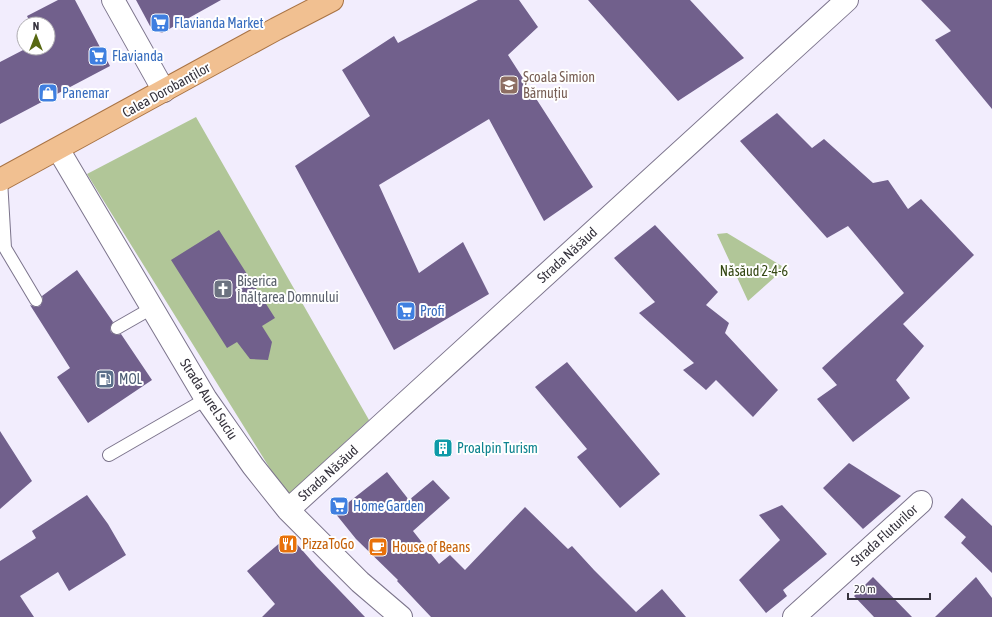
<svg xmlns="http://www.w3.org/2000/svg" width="992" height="617" font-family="'Asap Condensed',sans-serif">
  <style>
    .green { fill: #b1c698 }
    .building { fill: #71608c }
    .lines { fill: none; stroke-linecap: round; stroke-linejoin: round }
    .service-casing { stroke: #7c748c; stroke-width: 14 }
    .minor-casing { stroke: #7c748c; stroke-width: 24 }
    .primary-casing { stroke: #a97344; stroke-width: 24 }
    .service { stroke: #fff; stroke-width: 12 }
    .minor { stroke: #fff; stroke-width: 22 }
    .primary { stroke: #f1c091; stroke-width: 22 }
    .labels { text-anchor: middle; stroke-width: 4; stroke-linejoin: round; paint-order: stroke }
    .shop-label { font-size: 14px; fill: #366cbe; stroke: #fff; text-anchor: start }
    .education-label { font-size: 14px; fill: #785e54; stroke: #fff; text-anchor: start }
    .street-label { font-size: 14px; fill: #36333d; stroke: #fff }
    .park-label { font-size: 14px; fill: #354814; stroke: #fff }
    .worship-label { font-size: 14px; fill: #5b616d; stroke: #fff; text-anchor: start }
    .service-label { font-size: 14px; fill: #4e5e75; stroke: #fff; text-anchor: start }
    .culture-label { font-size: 14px; fill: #0d838f; stroke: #fff; text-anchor: start }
    .food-label { font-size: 14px; fill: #c56008; stroke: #fff; text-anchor: start }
  </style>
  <rect width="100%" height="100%" fill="#f2edfd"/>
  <path class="green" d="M196 117 369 420 287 496 87 174Z
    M727 233 785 268 748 301 717 234Z"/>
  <path class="building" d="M58 0H75L110 66 0 124V62L27 48H48V24H31L27 16Z
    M136 0H221L162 33 156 31 150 26Z
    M478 0H519L538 27 508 55 593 187 544 221 489 119 379 185 419 273 463 242 489 294 394 350 295 166 370 116 342 70 394 36 398 43Z
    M588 0H690L744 58 678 101Z
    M921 0H992V109L935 40 951 31Z
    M777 113 812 148 824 139 873 183 888 180 908 209 921 199 974 255 903 324 924 346 896 380 910 398 853 442 817 399 837 385 822 368 904 293 848 226 827 238 740 141Z
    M655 225 718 292 706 305 729 323 725 333 778 390 753 417 716 380 706 390 683 370 694 363 639 313 655 302 614 258Z
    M219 230 275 318 262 326 272 342 268 360 250 359 237 342 227 348 171 260Z
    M77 270 113 322 110 328 111 332 117 335 121 334 152 380 88 423 57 377 70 368 30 305 36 307 40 306 43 300 42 296Z
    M567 362 660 474 620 508 577 457 587 449 535 387Z
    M0 431 32 481 0 509Z
    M849 463 901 496 863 529 823 488Z
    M387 472 409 500 433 480 450 498 413 531 439 564 450 555 465 570 525 507 568 549 572 546 594 570 636 612 662 589 686 617H431L397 581 398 580 356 539 335 513Z
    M87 495 108 524 126 555 69 591 58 572 20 596 34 617H0V561L36 538 32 531Z
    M962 498 992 526V573L961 543 966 537 944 517Z
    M782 505 827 554 783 590 787 596 766 613 739 580 780 540 759 515Z
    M289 535 316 566 365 617H262L275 604 247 571Z
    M873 577 912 617H874L854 596Z
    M976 577 992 598V617H935Z"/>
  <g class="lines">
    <g class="service-casing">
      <path id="service" d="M1 180 5 248 36 300
        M117 328 152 308
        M109 455 206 399"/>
    </g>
    <g class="minor-casing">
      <path id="minor" d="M113 0 164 91
        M58 149 206 399 253 466 288 510 360 582 401 617
        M288 510 847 0
        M794 617 921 502"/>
    </g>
    <g class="primary-casing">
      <path id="primary" d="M0 180 276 29 332 0"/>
    </g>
    <use href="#service" class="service"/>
    <use href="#minor" class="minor"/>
    <use href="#primary" class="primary"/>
  </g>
  <defs>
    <g id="supermarket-square" transform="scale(1)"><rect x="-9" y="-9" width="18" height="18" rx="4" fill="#3f7fe0" stroke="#fff"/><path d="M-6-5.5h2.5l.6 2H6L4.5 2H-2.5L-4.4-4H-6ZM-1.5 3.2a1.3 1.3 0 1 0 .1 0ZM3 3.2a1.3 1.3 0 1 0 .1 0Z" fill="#fff"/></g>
    <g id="school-square" transform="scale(1)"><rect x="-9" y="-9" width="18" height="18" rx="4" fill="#8d6e63" stroke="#fff"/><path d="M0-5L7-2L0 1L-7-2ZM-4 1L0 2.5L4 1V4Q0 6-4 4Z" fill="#fff"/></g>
    <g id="shop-square" transform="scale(1)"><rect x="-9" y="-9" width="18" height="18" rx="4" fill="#3f7fe0" stroke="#fff"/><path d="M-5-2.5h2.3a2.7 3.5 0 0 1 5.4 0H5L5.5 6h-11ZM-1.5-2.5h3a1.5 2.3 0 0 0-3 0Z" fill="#fff"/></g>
    <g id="church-square" transform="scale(1)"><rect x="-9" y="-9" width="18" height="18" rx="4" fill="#6b7280" stroke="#fff"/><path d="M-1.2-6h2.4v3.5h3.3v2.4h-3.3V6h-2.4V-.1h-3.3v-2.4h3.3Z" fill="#fff"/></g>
    <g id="fuel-square" transform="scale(1)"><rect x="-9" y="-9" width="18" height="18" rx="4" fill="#5c6f8a" stroke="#fff"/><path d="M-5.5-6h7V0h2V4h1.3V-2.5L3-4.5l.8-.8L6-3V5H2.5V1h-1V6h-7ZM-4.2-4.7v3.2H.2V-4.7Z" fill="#fff"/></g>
    <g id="building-square" transform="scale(1)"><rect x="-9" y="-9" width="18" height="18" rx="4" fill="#0f9aa8" stroke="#fff"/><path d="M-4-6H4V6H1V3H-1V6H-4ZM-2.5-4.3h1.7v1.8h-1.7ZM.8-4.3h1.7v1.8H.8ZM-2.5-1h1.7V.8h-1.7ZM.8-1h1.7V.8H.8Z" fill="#fff"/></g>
    <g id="restaurant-square" transform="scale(1)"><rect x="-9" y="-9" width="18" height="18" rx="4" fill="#e8710a" stroke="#fff"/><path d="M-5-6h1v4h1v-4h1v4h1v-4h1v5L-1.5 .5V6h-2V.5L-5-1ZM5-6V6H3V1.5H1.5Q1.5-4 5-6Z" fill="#fff"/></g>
    <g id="cafe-square" transform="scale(1)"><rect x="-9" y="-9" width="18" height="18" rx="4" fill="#e8710a" stroke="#fff"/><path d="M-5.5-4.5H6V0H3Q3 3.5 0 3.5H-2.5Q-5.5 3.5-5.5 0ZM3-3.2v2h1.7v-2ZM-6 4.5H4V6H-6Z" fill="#fff"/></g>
  </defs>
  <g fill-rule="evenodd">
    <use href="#supermarket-square" x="160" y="23"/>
    <use href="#supermarket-square" x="98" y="56"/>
    <use href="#school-square" x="509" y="85"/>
    <use href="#shop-square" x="48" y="93"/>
    <use href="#church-square" x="223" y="289"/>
    <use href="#supermarket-square" x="406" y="311"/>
    <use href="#fuel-square" x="105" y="379"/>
    <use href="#building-square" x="443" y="448"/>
    <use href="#supermarket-square" x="339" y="506"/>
    <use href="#restaurant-square" x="288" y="544"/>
    <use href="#cafe-square" x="378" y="547"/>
  </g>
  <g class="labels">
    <g class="shop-label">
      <text x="174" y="28">Flavianda Market</text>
      <text x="112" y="61">Flavianda</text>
      <text x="62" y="98">Panemar</text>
      <text x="420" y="316">Profi</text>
      <text x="353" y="511">Home Garden</text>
    </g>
    <g class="education-label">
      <text x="523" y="82">Școala Simion<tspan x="523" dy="16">Bărnuțiu</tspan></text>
    </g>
    <g class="street-label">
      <text transform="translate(166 90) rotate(-29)" y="5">Calea Dorobanților</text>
      <text transform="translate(567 255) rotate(-42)" y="5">Strada Năsăud</text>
      <text transform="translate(209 399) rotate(57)" y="5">Strada Aurel Suciu</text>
      <text transform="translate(328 473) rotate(-42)" y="5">Strada Năsăud</text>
      <text transform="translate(884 535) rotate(-42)" y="5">Strada Fluturilor</text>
    </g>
    <g class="park-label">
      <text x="754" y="276">Năsăud 2-4-6</text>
    </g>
    <g class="worship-label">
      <text x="237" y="286">Biserica<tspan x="237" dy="16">Înălțarea Domnului</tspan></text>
    </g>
    <g class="service-label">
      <text x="119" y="384">MOL</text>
    </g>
    <g class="culture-label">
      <text x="457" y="453">Proalpin Turism</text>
    </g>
    <g class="food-label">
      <text x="302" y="549">PizzaToGo</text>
      <text x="392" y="552">House of Beans</text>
    </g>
  </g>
  <g transform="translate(36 36)"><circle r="19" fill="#ffffff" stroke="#afadb1"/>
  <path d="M0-3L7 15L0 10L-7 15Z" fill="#576812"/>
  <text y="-6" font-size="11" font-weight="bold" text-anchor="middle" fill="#36333d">N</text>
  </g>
  <path d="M848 593v6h82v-6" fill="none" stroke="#36333d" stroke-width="2"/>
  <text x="854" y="593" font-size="12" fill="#36333d" stroke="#ffffff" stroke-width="3" paint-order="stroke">20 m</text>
</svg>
